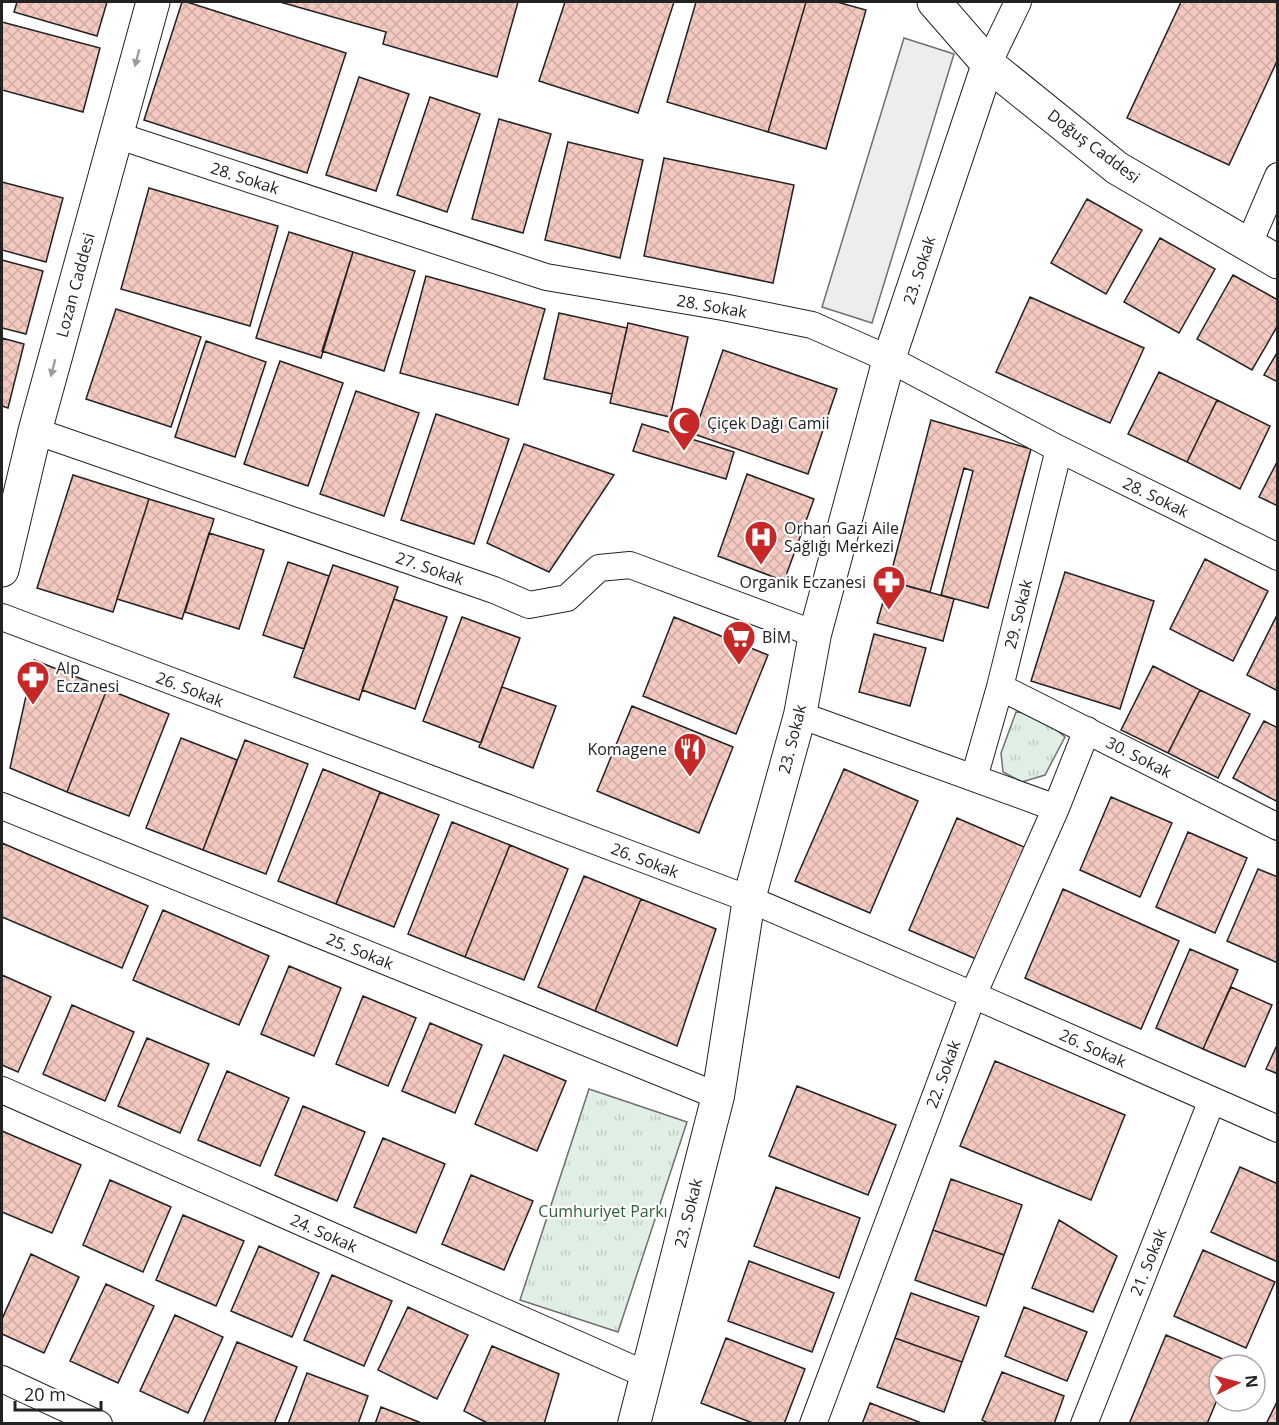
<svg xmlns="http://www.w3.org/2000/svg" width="1279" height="1425" font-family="'Open Sans',sans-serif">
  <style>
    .grass { fill: url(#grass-tufts); stroke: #6f6f6f; stroke-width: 1.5 }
    .parking { fill: #ededed; stroke: #6f6f6f; stroke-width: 1.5 }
    .building { fill: url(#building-cross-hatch); stroke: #222; stroke-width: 1.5 }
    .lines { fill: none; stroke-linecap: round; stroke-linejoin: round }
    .minor-casing { stroke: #222; stroke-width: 28 }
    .tertiary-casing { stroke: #222; stroke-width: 34 }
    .secondary-casing { stroke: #222; stroke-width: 35 }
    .minor { stroke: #fff; stroke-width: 26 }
    .tertiary { stroke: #fff; stroke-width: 32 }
    .secondary { stroke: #fff; stroke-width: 33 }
    .oneway { fill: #9c9c9c }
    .labels { text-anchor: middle; stroke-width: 4.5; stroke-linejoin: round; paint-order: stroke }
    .street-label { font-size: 16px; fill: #222; stroke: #fff }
    .poi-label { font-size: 16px; fill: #222; stroke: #fff; text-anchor: start }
    .park-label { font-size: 16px; fill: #2f5e38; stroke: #fff }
  </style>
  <defs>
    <pattern id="grass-tufts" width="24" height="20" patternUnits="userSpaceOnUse" patternTransform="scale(1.5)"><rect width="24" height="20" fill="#e0efe3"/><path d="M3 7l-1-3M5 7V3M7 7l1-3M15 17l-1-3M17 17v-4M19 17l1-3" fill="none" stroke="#c0cdc2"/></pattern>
    <pattern id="building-cross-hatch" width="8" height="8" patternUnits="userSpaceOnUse" patternTransform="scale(1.5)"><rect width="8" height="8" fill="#f3c9c0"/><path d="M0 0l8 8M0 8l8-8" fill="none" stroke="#d0aca5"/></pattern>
  </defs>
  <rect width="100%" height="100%" fill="#fff"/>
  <path class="grass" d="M1016 712 1037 714 1065 737 1045 775 1022 782 1003 772 1001 753Z
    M589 1089 687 1122 618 1332 520 1300Z"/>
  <path class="parking" d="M904 38 954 54 872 323 822 307Z"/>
  <path class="building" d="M17 2H107L97 36 14 12Z
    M182 2H187L346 53 307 173 144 120Z
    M280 2H518L497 77 383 44 386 32Z
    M565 2H674L638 113 539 81Z
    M696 2H806L768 132 667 102Z
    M806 2H837L866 10 826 149 768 132Z
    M1181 2H1278V59L1229 165 1127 118Z
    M2 22 100 48 83 112 2 90Z
    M359 77 409 94 376 191 326 175Z
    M430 97 480 114 447 212 397 195Z
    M499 119 551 134 523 233 472 219Z
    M568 142 643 160 620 258 545 240Z
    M664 158 794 185 773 283 644 256Z
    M2 182 63 198 46 262 2 250Z
    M149 188 278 226 250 326 121 289Z
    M1087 199 1142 230 1106 294 1051 263Z
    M289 232 353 252 321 358 256 338Z
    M1160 238 1215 269 1179 333 1124 302Z
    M353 252 415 271 384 371 322 351Z
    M2 260 43 271 26 334 2 328Z
    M1233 275 1278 300V325L1252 370 1197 339Z
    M426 276 545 309 518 405 400 373Z
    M1030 297 1144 348 1110 423 996 372Z
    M116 309 201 337 171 427 86 399Z
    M559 313 627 328 612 394 544 379Z
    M628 323 688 337 670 417 610 403Z
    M2 338 24 344 8 408 2 406Z
    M206 341 266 362 235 457 175 437Z
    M723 350 837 389 808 474 694 434Z
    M1278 351V382L1264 375Z
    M280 361 343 383 308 486 244 464Z
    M1159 372 1217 400 1187 462 1128 434Z
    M356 391 419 413 384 516 320 494Z
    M1217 400 1270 426 1240 489 1187 462Z
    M436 414 509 439 474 544 401 520Z
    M931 420 1031 449 988 608 941 595 973 471 964 468 930 592 889 581Z
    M642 424 734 452 726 479 633 451Z
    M524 444 614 475 549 572 487 543Z
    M1278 460V506L1259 497Z
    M747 474 814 499 784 581 718 556Z
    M73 475 149 499 113 612 37 588Z
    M149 499 214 519 182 619 117 599Z
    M209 533 264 550 239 629 185 612Z
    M1205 559 1268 591 1233 661 1170 629Z
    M288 562 329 576 304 649 263 635Z
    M333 565 398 587 359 700 294 677Z
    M1065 572 1154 601 1120 709 1031 681Z
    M889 581 954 599 943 641 877 623Z
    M394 599 447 617 415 709 362 690Z
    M1278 613V691L1247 675Z
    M462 617 520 638 481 743 423 721Z
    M674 617 768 655 736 734 643 696Z
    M874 634 926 648 910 706 859 692Z
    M34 660 107 689 67 792 10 768Z
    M1153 666 1200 690 1168 753 1121 730Z
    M502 687 556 706 533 768 479 747Z
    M107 689 169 714 129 816 67 792Z
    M1200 690 1250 714 1218 778 1168 753Z
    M632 706 733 747 699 833 597 791Z
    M1264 721 1278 728V802L1233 778Z
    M181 738 237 760 203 850 146 828Z
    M245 740 308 764 266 874 203 850Z
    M323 769 380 792 336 904 278 881Z
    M844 769 918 801 870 913 795 881Z
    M380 792 439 815 394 927 336 904Z
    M1111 797 1172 823 1140 897 1080 870Z
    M957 818 1031 850 983 962 909 930Z
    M452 822 510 845 465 957 408 934Z
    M1188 832 1247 858 1215 933 1156 907Z
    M2 843 148 906 122 968 2 917Z
    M510 845 568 869 524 980 465 957Z
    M1258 869 1278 877V963L1227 941Z
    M584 876 641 899 595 1011 538 987Z
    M1063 889 1179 941 1141 1029 1025 978Z
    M641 899 716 929 677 1046 595 1011Z
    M163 910 269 956 239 1025 133 980Z
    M1190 949 1238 970 1203 1049 1156 1028Z
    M289 966 341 988 314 1056 261 1034Z
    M2 975 51 997 18 1072 2 1065Z
    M1231 987 1272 1005 1245 1067 1203 1049Z
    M363 996 416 1018 388 1086 336 1064Z
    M72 1005 134 1032 105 1101 43 1074Z
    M430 1023 482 1045 455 1113 402 1091Z
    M147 1038 209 1064 180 1133 118 1106Z
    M1278 1043V1074L1266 1069Z
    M504 1055 566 1081 537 1151 475 1124Z
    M995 1061 1125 1115 1091 1200 960 1146Z
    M227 1071 289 1098 260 1166 198 1140Z
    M797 1086 896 1125 868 1195 769 1156Z
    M303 1106 365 1132 337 1201 275 1175Z
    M2 1131 81 1165 52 1233 2 1212Z
    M383 1138 445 1164 416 1233 354 1207Z
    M1240 1167 1278 1184V1262L1211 1232Z
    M471 1175 533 1201 504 1270 442 1244Z
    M951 1179 1022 1205 1004 1255 933 1230Z
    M110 1180 171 1207 143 1272 83 1245Z
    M776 1187 860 1218 839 1278 754 1246Z
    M183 1215 244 1241 216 1306 156 1280Z
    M1059 1220 1117 1256 1093 1312 1032 1288Z
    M933 1230 1004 1255 986 1306 915 1280Z
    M259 1246 319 1273 292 1337 231 1311Z
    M1203 1250 1275 1282 1246 1348 1174 1316Z
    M31 1254 79 1277 44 1353 2 1334V1319Z
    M749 1261 834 1293 812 1352 728 1321Z
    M332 1275 392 1301 364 1366 304 1340Z
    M106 1284 154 1306 118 1383 70 1361Z
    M911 1293 979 1317 962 1362 895 1338Z
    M408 1307 468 1335 437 1399 378 1370Z
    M1024 1307 1087 1332 1067 1381 1005 1356Z
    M175 1315 223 1337 188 1413 140 1391Z
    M1166 1335 1232 1363 1231 1365H1219V1395L1207 1424H1129Z
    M726 1338 805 1369 784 1424H755L701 1403Z
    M895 1338 962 1362 944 1412 877 1387Z
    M237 1342 297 1367 274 1424H203Z
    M492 1346 559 1374 544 1424H489L464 1411Z
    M1002 1372 1064 1396 1054 1424H990L982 1420Z
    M307 1373 368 1396 358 1424H288Z
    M1277 1402 1278 1424H1266Z
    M870 1403 924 1424H862Z
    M381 1407 424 1424H375Z"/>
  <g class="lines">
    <g class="minor-casing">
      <path id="minor" d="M988 64 1018 2
        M116 135 546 277 723 307 812 325 889 359 1059 449 1278 557
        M1248 246 1278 176
        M35 431 494 590 529 605 567 598 599 568 630 565 815 634
        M2 617 749 899 973 995 1278 1129
        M1000 687 1278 827
        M800 715 1056 808
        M974 778 1000 687 1059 449
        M2 806 718 1096
        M2 1090 647 1375
        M2 1379 99 1424
        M813 1424 973 995 1056 808 1087 730
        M1084 1424 1212 1100"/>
    </g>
    <g class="tertiary-casing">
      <path id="tertiary" d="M634 1424 718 1096 749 899 800 715 815 634 889 359 988 64"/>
    </g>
    <g class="secondary-casing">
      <path id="secondary" d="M934 2 988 64 1117 168 1278 262
        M2 570 35 431 153 2"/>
    </g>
    <use href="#minor" class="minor"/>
    <use href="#tertiary" class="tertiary"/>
    <use href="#secondary" class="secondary"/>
  </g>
  <defs><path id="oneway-solid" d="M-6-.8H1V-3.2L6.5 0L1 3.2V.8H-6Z" transform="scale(1.5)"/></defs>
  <g class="oneway">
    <use href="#oneway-solid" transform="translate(137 58) rotate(105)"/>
    <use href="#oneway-solid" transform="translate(53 368) rotate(105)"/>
  </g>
  <defs>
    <g id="mosque-pin" transform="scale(1.725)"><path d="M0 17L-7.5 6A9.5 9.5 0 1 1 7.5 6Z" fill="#c62828" stroke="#fff"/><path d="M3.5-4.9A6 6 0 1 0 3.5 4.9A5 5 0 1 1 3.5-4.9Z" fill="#fff"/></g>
    <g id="hospital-pin" transform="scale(1.725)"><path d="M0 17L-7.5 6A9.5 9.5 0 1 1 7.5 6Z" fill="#c62828" stroke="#fff"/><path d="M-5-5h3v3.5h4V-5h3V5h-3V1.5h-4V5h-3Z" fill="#fff"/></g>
    <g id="pharmacy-pin" transform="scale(1.725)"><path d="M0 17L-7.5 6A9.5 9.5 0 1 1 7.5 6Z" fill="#c62828" stroke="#fff"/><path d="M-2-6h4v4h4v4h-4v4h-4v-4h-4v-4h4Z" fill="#fff"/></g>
    <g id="supermarket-pin" transform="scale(1.725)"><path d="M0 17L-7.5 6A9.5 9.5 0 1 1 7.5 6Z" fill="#c62828" stroke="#fff"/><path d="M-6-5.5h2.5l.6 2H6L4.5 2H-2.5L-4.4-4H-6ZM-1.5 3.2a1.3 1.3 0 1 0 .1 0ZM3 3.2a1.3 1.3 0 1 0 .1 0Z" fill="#fff"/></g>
    <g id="restaurant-pin" transform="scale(1.725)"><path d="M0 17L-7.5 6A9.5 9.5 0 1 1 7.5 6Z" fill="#c62828" stroke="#fff"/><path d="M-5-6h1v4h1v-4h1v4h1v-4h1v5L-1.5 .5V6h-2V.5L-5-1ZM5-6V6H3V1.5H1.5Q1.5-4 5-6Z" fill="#fff"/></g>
  </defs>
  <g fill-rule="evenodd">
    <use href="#mosque-pin" x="684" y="423"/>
    <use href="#hospital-pin" x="761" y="537"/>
    <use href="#pharmacy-pin" x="889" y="582"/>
    <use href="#supermarket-pin" x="739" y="637"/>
    <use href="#pharmacy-pin" x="33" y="677"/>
    <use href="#restaurant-pin" x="690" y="749"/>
  </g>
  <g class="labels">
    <g class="street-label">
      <text transform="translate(1094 146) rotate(37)" y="6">Doğuş Caddesi</text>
      <text transform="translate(245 178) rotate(18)" y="6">28. Sokak</text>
      <text transform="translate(919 270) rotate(-72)" y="6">23. Sokak</text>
      <text transform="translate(75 285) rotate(-75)" y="6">Lozan Caddesi</text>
      <text transform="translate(712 306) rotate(10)" y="6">28. Sokak</text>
      <text transform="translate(1156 497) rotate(26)" y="6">28. Sokak</text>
      <text transform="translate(430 568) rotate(19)" y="6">27. Sokak</text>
      <text transform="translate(1018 614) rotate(-76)" y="6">29. Sokak</text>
      <text transform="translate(190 689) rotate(21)" y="6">26. Sokak</text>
      <text transform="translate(792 739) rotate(-76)" y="6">23. Sokak</text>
      <text transform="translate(1139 757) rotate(27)" y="6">30. Sokak</text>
      <text transform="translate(645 860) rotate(21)" y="6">26. Sokak</text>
      <text transform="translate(360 951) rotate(22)" y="6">25. Sokak</text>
      <text transform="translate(1093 1048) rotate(24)" y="6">26. Sokak</text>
      <text transform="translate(943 1074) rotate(-70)" y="6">22. Sokak</text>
      <text transform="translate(688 1213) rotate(-76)" y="6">23. Sokak</text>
      <text transform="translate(324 1233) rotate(24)" y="6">24. Sokak</text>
      <text transform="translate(1148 1262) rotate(-68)" y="6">21. Sokak</text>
    </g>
    <g class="poi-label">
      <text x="707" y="429">Çiçek Dağı Camii</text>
      <text x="784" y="534">Orhan Gazi Aile<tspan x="784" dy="18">Sağlığı Merkezi</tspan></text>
      <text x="866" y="588" text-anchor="end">Organik Eczanesi</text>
      <text x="762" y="643">BİM</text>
      <text x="56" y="674">Alp<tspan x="56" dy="18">Eczanesi</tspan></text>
      <text x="667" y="755" text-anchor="end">Komagene</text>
    </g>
    <g class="park-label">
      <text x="603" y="1217">Cumhuriyet Parkı</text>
    </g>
  </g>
  <rect width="1279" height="1425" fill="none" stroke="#222222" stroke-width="6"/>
  <g transform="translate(1237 1383) rotate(84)"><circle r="28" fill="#ffffff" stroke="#a7a7a7" stroke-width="1.5"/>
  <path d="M0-4.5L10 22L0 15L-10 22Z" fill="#c62828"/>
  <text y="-9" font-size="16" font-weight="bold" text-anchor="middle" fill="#222222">N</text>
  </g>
  <path d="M15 1401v9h86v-9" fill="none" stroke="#222222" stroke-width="3"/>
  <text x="24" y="1401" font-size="18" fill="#222222" stroke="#ffffff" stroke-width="4.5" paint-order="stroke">20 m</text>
</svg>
